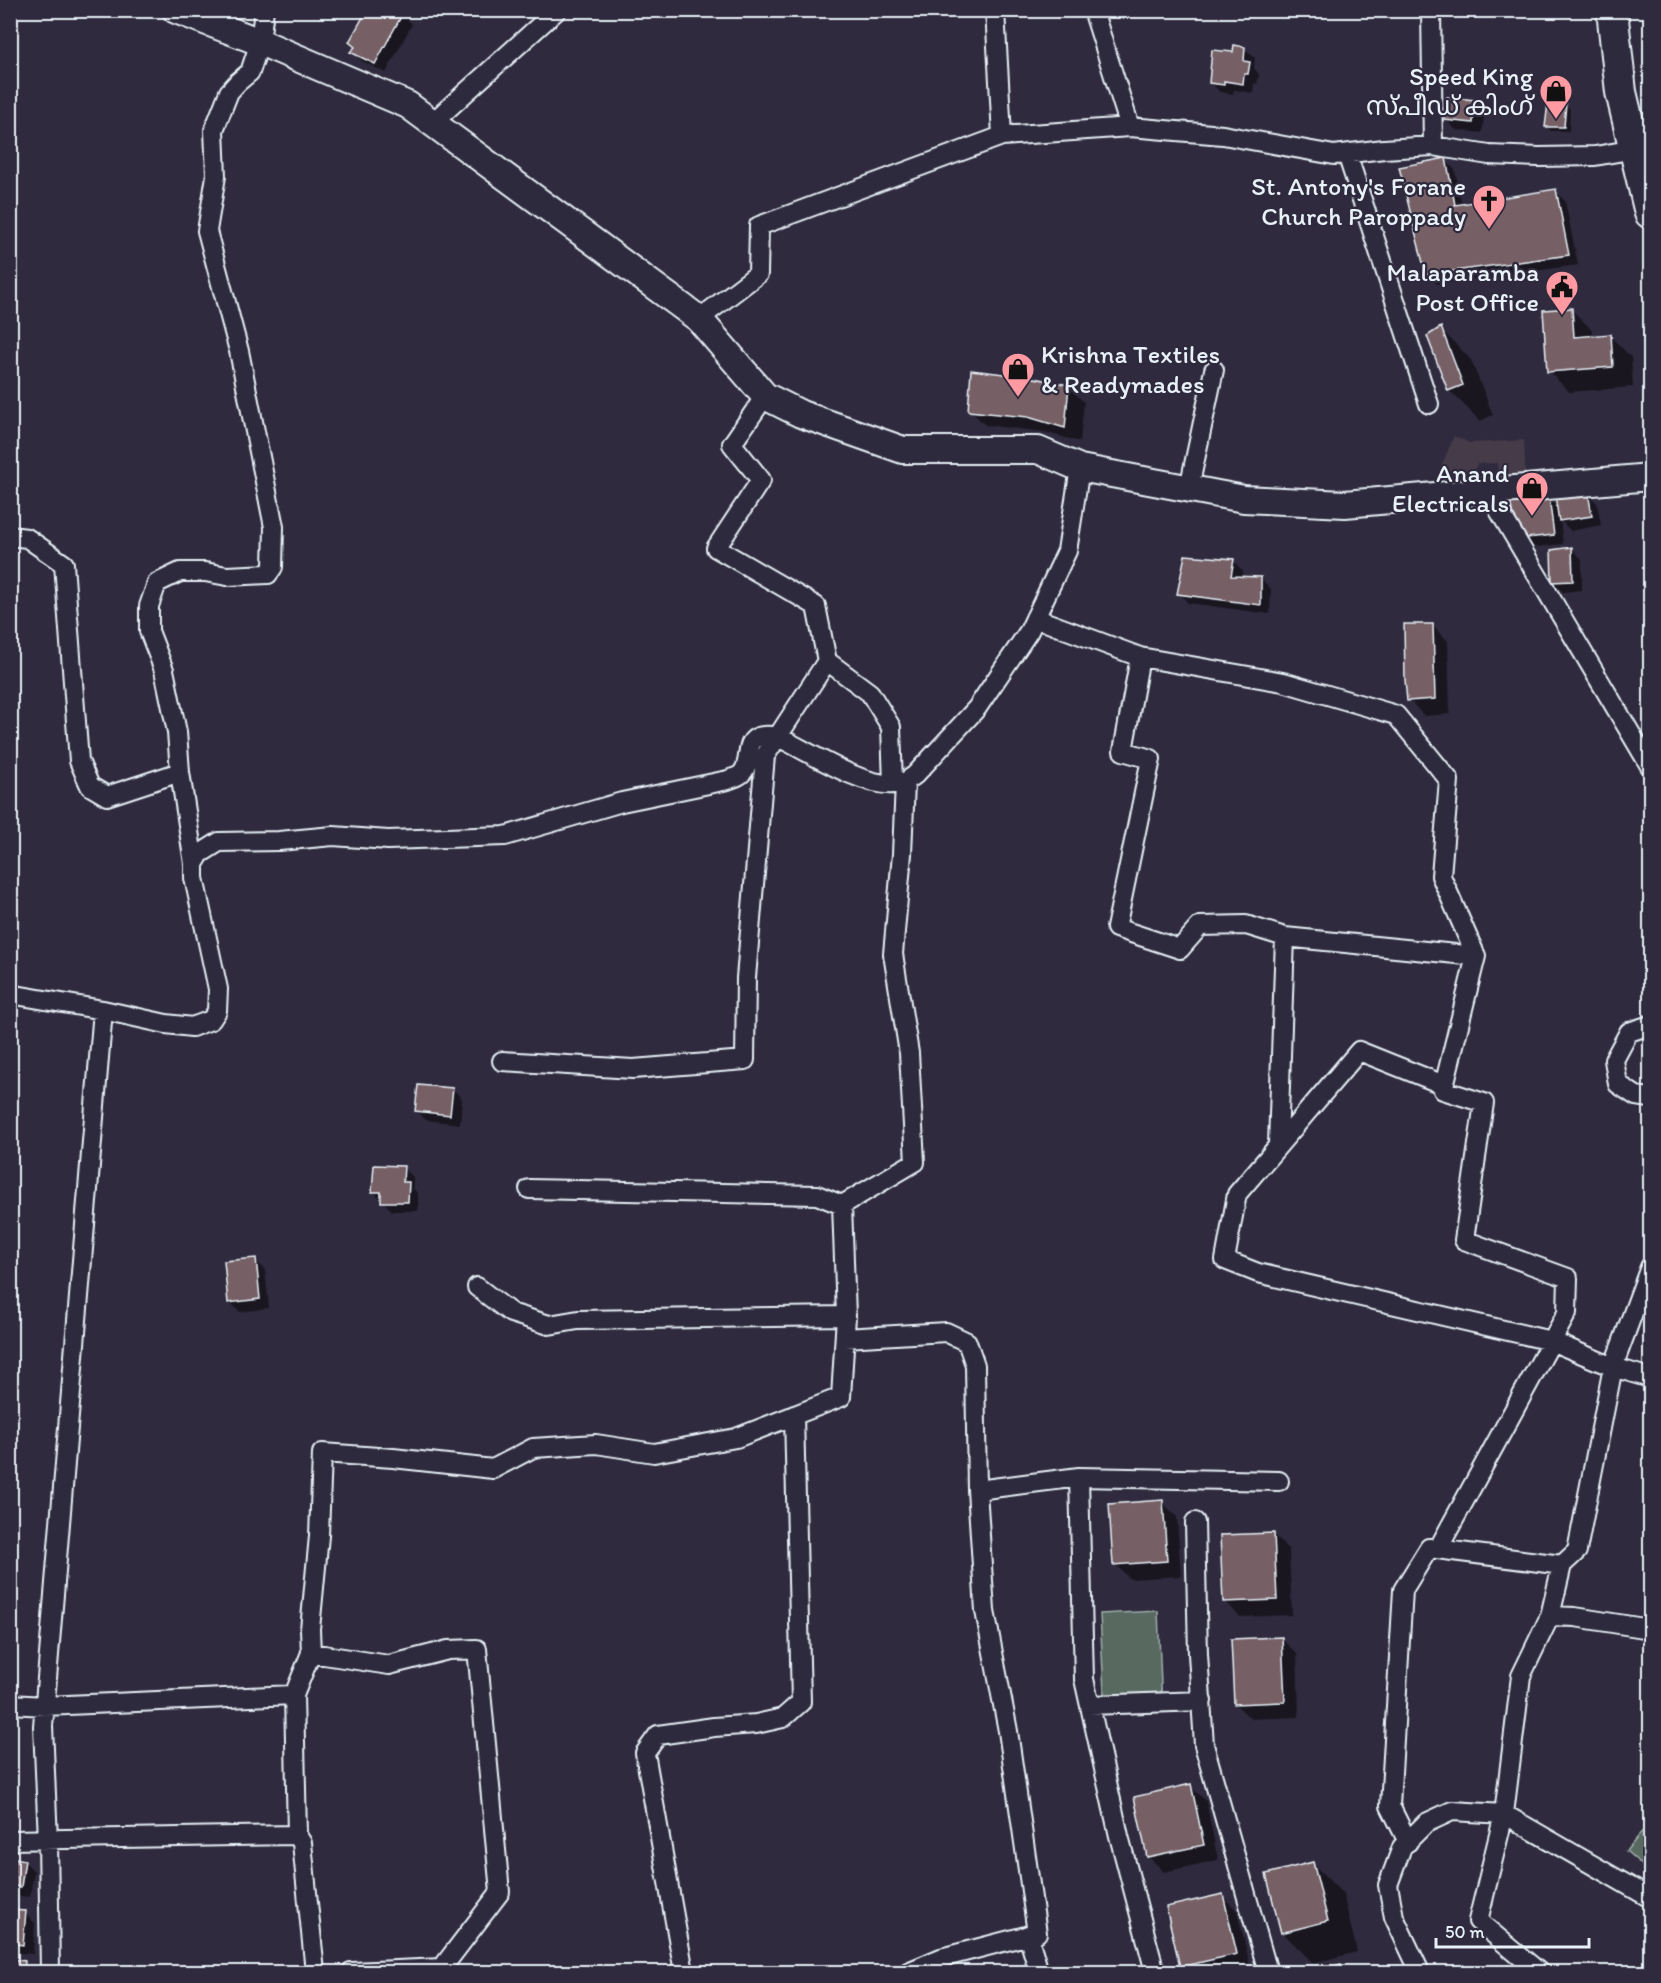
<svg xmlns="http://www.w3.org/2000/svg" width="1661" height="1983" font-family="Itim,'Noto Sans Malayalam',sans-serif">
  <style>
    .built { fill: #443a49 }
    .green { fill: #586961; stroke: #a0adac; stroke-width: 1.5 }
    .shadow { fill: #0007 }
    .building { fill: #766065; stroke: #e8f1f8; stroke-width: 1.5 }
    .lines { fill: none; stroke-linecap: round; stroke-linejoin: round }
    .minor-casing { stroke: #e8f1f8; stroke-width: 22 }
    .secondary-casing { stroke: #e8f1f8; stroke-width: 30 }
    .trunk-casing { stroke: #e8f1f8; stroke-width: 34 }
    .minor { stroke: #2f2a3d; stroke-width: 18 }
    .secondary { stroke: #2f2a3d; stroke-width: 26 }
    .trunk { stroke: #2f2a3d; stroke-width: 30 }
    .labels { text-anchor: middle; stroke-width: 4.5; stroke-linejoin: round; paint-order: stroke }
    .poi-label { font-size: 26px; fill: #e8f1f8; stroke: #2f2a3d; text-anchor: end }
  </style>
  <rect width="100%" height="100%" fill="#2f2a3d"/>
  <filter id="ink" filterUnits="userSpaceOnUse"><feTurbulence type="fractalNoise" baseFrequency=".0167" numOctaves="2"/><feDisplacementMap in="SourceGraphic" scale="12" xChannelSelector="R" yChannelSelector="G"/><feConvolveMatrix kernelMatrix="1 2 1 2 8 2 1 2 1" color-interpolation-filters="sRGB"/></filter>
  <g filter="url(#ink)">
    <path class="built" d="M1454 436 1470 443 1524 440 1526 483 1499 485 1497 463 1477 464 1469 482 1440 469Z"/>
    <path class="green" d="M1158 1611 1162 1709 1105 1712 1100 1614Z
      M1650 1823V1872L1626 1851Z"/>
    <path class="shadow" d="M402 14 412 24 386 73 362 61 352 52Z
      M1244 48 1255 58 1254 68 1259 74 1257 84 1254 83 1253 93 1234 90 1233 94 1220 92 1210 82Z
      M1474 101 1485 111 1482 133 1456 130 1446 120Z
      M1566 105 1570 109 1569 131H1551L1547 127Z
      M1445 160 1455 170 1462 205 1555 191 1565 201 1578 265 1437 284 1427 274Z
      M1571 309 1592 330V337L1610 336 1631 357 1633 387 1569 392 1549 371Z
      M1441 329 1471 360 1493 415 1480 421 1449 390Z
      M1068 387 1084 402 1080 442 1045 432 985 425 970 410Z
      M1587 493 1597 503 1601 525 1571 531 1560 520 1563 544 1528 548 1518 538 1549 498 1559 508Z
      M1572 549 1582 559V590L1563 592 1553 582Z
      M1233 561 1243 571 1242 578 1261 579 1271 589 1270 614 1188 603 1179 593Z
      M1432 625 1448 641 1450 714 1424 716 1409 700Z
      M453 1089 462 1099 460 1124 426 1120 416 1110Z
      M403 1167 413 1177V1188L418 1194V1211H392L373 1191Z
      M255 1260 265 1270 269 1308 240 1312 230 1302Z
      M1162 1502 1177 1517 1181 1576 1130 1579 1115 1564Z
      M1274 1535 1289 1550 1292 1615 1240 1617 1225 1602Z
      M1282 1639 1297 1654 1299 1717 1251 1719 1235 1704Z
      M1190 1786 1206 1801 1218 1860 1164 1872 1149 1857Z
      M10 1859 24 1861 34 1871 30 1897 10 1895Z
      M1312 1863 1343 1894 1357 1952 1313 1963 1282 1932Z
      M1222 1895 1237 1911 1251 1969 1236 1972H1188L1182 1966Z
      M10 1912 25 1913 35 1923 33 1954 10 1952Z
      M10 1961 24 1963 34 1972H10Z
      M1341 1965 1348 1972H1319Z"/>
    <path class="building" d="M367 10H398L403 13 375 64 350 52 355 47 349 42Z
      M1234 45 1245 47 1244 61 1250 62 1248 74H1244L1243 84 1224 81V85L1209 83 1212 50 1233 52Z
      M1447 97 1475 100 1473 123 1444 120Z
      M1548 103H1566L1564 127H1545Z
      M1446 158 1455 205 1556 189 1569 255 1426 275 1399 167Z
      M1572 308 1574 337 1611 334 1613 367 1547 372 1543 310Z
      M1441 327 1463 385 1448 391 1427 336Z
      M971 370 1029 377 1069 385 1065 428 1028 417 968 411Z
      M1588 492 1592 516 1559 521 1555 496Z
      M1549 497 1554 535 1517 539 1510 500Z
      M1572 547 1573 581 1552 582 1551 550Z
      M1185 555 1234 559 1231 576 1261 577V605L1177 594Z
      M1404 624H1433L1435 699 1407 701 1405 680Z
      M418 1085 453 1088 450 1115 415 1111Z
      M374 1165 404 1166 403 1182H409L408 1202H381V1192H372Z
      M256 1258 260 1299 228 1303 224 1261Z
      M1163 1500 1167 1561 1113 1565 1109 1504Z
      M1274 1533 1277 1600 1223 1602 1220 1535Z
      M1282 1637 1285 1702 1234 1704 1231 1639Z
      M1191 1784 1204 1845 1147 1857 1134 1797Z
      M10 1857 25 1860 21 1887 10 1886Z
      M1313 1862 1328 1921 1281 1933 1266 1874Z
      M1223 1894 1237 1954 1180 1967 1166 1907Z
      M10 1910 26 1911 23 1945 10 1943Z
      M10 1959 25 1961 24 1972H10Z
      M1341 1964 1344 1972H1314Z"/>
    <g class="lines">
      <g class="minor-casing">
        <path id="minor" d="M1093 10 1130 127 1223 135 1334 155 1384 149 1433 146 1489 155 1539 157 1595 156 1635 149
          M1431 10 1433 146
          M432 123 557 10
          M1002 136 1130 127
          M1347 154 1429 404
          M699 319 758 274 759 226 1002 136 995 10
          M765 396 732 444 761 480 716 548 816 606 827 661 870 693 891 727 893 784 903 783
          M1189 488 1214 370
          M1488 492 1650 766
          M10 536 27 538 64 564 79 761 90 786 107 796 180 772
          M1035 618 1140 657 1283 682 1396 715 1449 780 1441 876 1476 956
          M1140 657 1123 751 1151 759 1116 928 1180 949 1200 926 1246 925 1285 937 1476 956 1443 1090 1484 1103 1464 1240 1568 1278 1567 1313 1438 1549
          M194 864 180 772 177 732 164 670 149 631V606L157 583 180 572H205L227 576 268 574 273 567 274 527 239 351 207 231 216 176 214 130 229 92 238 82 250 72 260 42 264 10
          M10 994 103 1010 166 1024 192 1027 211 1020 217 1011 218 989 194 878V864L200 854 219 842 279 841 333 836 388 840 505 836 622 802 728 780C732 778 738 777 741 774 756 761 736 729 778 737 806 750 862 787 893 784
          M1650 1025 1629 1032 1614 1060 1618 1084 1636 1096 1650 1098
          M502 1061 633 1069 745 1060 746 978 765 756 827 661
          M1444 1085 1359 1051 1237 1194 1225 1260 1258 1273 1551 1341 1613 1367 1650 1267
          M1278 1145 1285 937
          M529 1189 817 1195 842 1205
          M477 1287 511 1313 549 1325 578 1320 846 1316
          M845 1338 946 1332 967 1342 975 1365 977 1490 985 1611 1008 1731 1037 1933 941 1958 908 1972
          M1079 1477 1279 1481
          M977 1490 1079 1477 1084 1679 1119 1836 1155 1972
          M1195 1522 1198 1654 1204 1745 1268 1972
          M1550 1616 1575 1617 1650 1629
          M294 1695 311 1653
          M10 1704 45 1706 294 1695 297 1835 302 1843 315 1972
          M1090 1705 1202 1701
          M10 1840 297 1835
          M1408 1842 1390 1806 1403 1590 1429 1548 1562 1565 1577 1551 1613 1367 1650 1378
          M1028 1935 1039 1972
          M442 1968 500 1892 477 1649 448 1650 389 1665 311 1653 310 1629 319 1536 322 1453 393 1458 493 1469 533 1448 596 1444 654 1453 736 1438 841 1397 846 1316 842 1205 915 1162 909 1053 893 954 902 854 905 782 915 775 977 708 1029 631 1067 551 1080 468
          M50 1972 48 1840 43 1726 103 1010
          M351 1972 442 1968 443 1972
          M684 1972 645 1753 658 1735 714 1727 756 1724 783 1718 801 1702 794 1415
          M1420 1972 1394 1917 1388 1885 1402 1847 1426 1823 1452 1811 1504 1814 1521 1676 1550 1616 1562 1565
          M1539 1972 1478 1921 1504 1814 1650 1898"/>
      </g>
      <g class="secondary-casing">
        <path id="secondary" d="M176 10 260 42 408 105 699 319 765 396 801 414 903 450H1038L1080 468 1244 499 1345 504 1650 477"/>
      </g>
      <g class="trunk-casing">
        <path id="trunk" d="M1612 10 1621 92 1650 213"/>
      </g>
      <use href="#minor" class="minor"/>
      <use href="#secondary" class="secondary"/>
      <use href="#trunk" class="trunk"/>
    </g>
  </g>
  <defs>
    <g id="shop-pin" transform="scale(1.725)"><path d="M0 17L-7.5 6A9.5 9.5 0 1 1 7.5 6Z" fill="#ff9aa2" stroke="#2f2a3d"/><path d="M-5-2.5h2.3a2.7 3.5 0 0 1 5.4 0H5L5.5 6h-11ZM-1.5-2.5h3a1.5 2.3 0 0 0-3 0Z" fill="#111"/></g>
    <g id="church-pin" transform="scale(1.725)"><path d="M0 17L-7.5 6A9.5 9.5 0 1 1 7.5 6Z" fill="#ff9aa2" stroke="#2f2a3d"/><path d="M-1.2-6h2.4v3.5h3.3v2.4h-3.3V6h-2.4V-.1h-3.3v-2.4h3.3Z" fill="#111"/></g>
    <g id="civic-pin" transform="scale(1.725)"><path d="M0 17L-7.5 6A9.5 9.5 0 1 1 7.5 6Z" fill="#ff9aa2" stroke="#2f2a3d"/><path d="M-.6-6.5H3V-4.5H.6V-3L4-1V1h2V6H-6V1h2V-1L-.6-3ZM-1.2 2.5V6h2.4V2.5Z" fill="#111"/></g>
  </defs>
  <g fill-rule="evenodd">
    <use href="#shop-pin" x="1556" y="91"/>
    <use href="#church-pin" x="1489" y="201"/>
    <use href="#civic-pin" x="1562" y="287"/>
    <use href="#shop-pin" x="1018" y="369"/>
    <use href="#shop-pin" x="1532" y="488"/>
  </g>
  <g class="labels">
    <g class="poi-label">
      <text x="1533" y="85">Speed King<tspan x="1533" dy="30">സ്പീഡ് കിംഗ്</tspan></text>
      <text x="1466" y="195">St. Antony's Forane<tspan x="1466" dy="30">Church Paroppady</tspan></text>
      <text x="1539" y="281">Malaparamba<tspan x="1539" dy="30">Post Office</tspan></text>
      <text x="1041" y="363" text-anchor="start">Krishna Textiles<tspan x="1041" dy="30">&amp; Readymades</tspan></text>
      <text x="1509" y="482">Anand<tspan x="1509" dy="30">Electricals</tspan></text>
    </g>
  </g>
  <rect width="1661" height="1983" fill="none" stroke="#2f2a3d" stroke-width="36"/>
  <rect x="18" y="18" width="1625" height="1947" fill="none" stroke="#e8f1f8" stroke-width="2" filter="url(#ink)"/>
  <path d="M1436 1938v9h153v-9" fill="none" stroke="#e8f1f8" stroke-width="3"/>
  <text x="1445" y="1938" font-size="18" fill="#e8f1f8" stroke="#2f2a3d" stroke-width="4.5" paint-order="stroke">50 m</text>
</svg>
